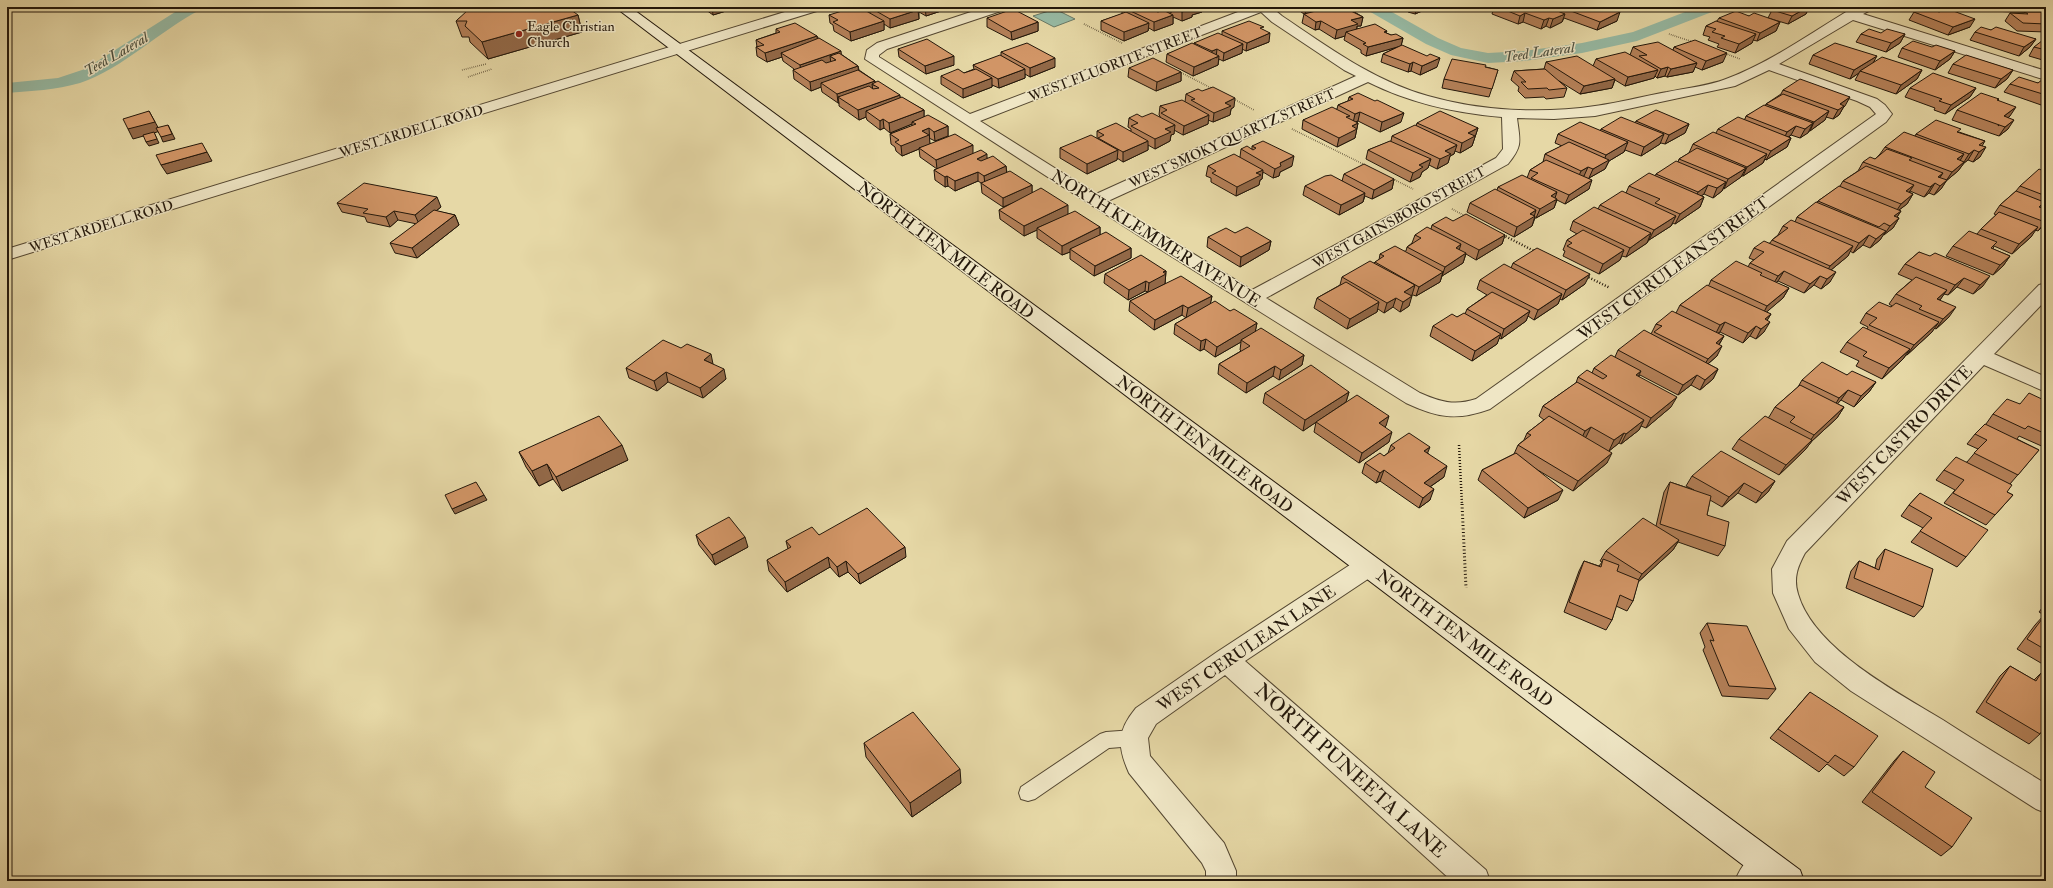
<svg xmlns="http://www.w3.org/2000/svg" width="2053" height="888" font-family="'IM FELL Double Pica',serif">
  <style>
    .water { fill: #97baa4; stroke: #697966 }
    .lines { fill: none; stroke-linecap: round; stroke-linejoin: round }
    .canal { fill: #97baa4; fill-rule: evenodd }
    .service-casing { stroke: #544731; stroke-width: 2 }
    .minor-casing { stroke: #544731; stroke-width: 2 }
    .tertiary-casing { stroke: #544731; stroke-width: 2 }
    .secondary-casing { stroke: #23170a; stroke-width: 2 }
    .path-far2 { stroke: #23170a; stroke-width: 1.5; stroke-dasharray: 0.5 1.5; stroke-linecap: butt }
    .path-far1 { stroke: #23170a; stroke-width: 2.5; stroke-dasharray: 1 2; stroke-linecap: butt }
    .path { stroke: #23170a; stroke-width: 3; stroke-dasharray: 1 2.5; stroke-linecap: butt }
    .service { fill: #efe6c5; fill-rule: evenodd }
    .minor { fill: #efe6c5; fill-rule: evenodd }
    .tertiary { fill: #efe6c5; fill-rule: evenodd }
    .secondary { fill: #efe6c5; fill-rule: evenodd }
    .wall { fill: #b48058; stroke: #23170a }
    .shaded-wall { fill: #926847; stroke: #23170a }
    .building { fill: #d19566; stroke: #23170a }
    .poi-dot { fill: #8f2418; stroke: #efe6c5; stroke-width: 1.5 }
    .labels { text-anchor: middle; stroke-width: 3; stroke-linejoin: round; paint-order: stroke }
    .far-poi-label { font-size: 14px; fill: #23170a; stroke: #efe6c5; text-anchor: start }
    .far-street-label { font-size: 14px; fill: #23170a; stroke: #efe6c5 }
    .far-water-label { font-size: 15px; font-style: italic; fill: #4c5040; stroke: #efe6c5 }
    .street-label { font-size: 17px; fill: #23170a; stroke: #efe6c5 }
    .near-street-label { font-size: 20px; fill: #23170a; stroke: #efe6c5 }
  </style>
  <rect width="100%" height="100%" fill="#e6d8a6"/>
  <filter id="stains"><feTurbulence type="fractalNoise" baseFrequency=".005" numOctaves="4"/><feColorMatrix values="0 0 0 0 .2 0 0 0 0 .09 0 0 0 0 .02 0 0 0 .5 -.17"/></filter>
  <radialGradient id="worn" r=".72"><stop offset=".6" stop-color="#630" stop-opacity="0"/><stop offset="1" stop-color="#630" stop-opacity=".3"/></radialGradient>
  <path class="water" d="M1055 9 1075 19 1054 27 1033 16Z"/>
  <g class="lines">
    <path class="canal" d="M183 7H203L200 10C159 31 124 68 80 83 56 90 31 91 7 93V83L58 78 85 69Z
      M1364 7H1383L1438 38 1461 48 1488 53 1524 51 1582 43 1633 32 1698 7H1720L1717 10 1637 41 1582 53 1524 61 1488 63 1451 55 1426 44 1367 10Z"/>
    <g class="service-casing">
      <path id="service" d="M1134 730 1140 732 1143 738 1140 744 1134 746 1109 748 1035 799 1028 801 1021 799 1019 793 1021 787 1100 734 1106 732Z"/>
    </g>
    <g class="minor-casing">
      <path id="minor" d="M986 7H1006L1004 10 887 49 879 55V57L970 114 1251 7H1271L1282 16C1328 47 1374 81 1428 96 1480 111 1542 114 1595 106 1619 103 1643 96 1667 92 1686 88 1708 86 1726 79 1769 63 1808 35 1846 12L1858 7H1876L1863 14 2046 71V80L1853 20 1779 64 1877 99 1885 105 1892 114 1886 122 1490 409C1457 421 1438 418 1406 403L1147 241 865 59 867 50 877 43ZM1261 12 1272 22 1344 70 1356 76 1096 194 980 121ZM1769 70 1857 101 1870 107 1876 114 1476 399C1455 406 1440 402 1420 393L1266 298 1508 164C1523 145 1520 142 1517 118L1554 119 1595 116 1735 86ZM1368 82C1410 103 1455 113 1502 117L1503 149 1496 158 1252 290 1108 201Z
        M1995 7H2046V13L2002 11Z
        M2046 283V300L1994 354 2046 377V392L1984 365 1805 553C1798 566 1793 578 1798 594 1814 649 1897 692 1943 720 1977 742 2012 763 2046 784V813L2036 809 1851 691 1815 662 1789 629 1773 593 1772 569 1787 541 2039 285Z
        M1368 557 1377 559 1380 566 1377 573 1245 661 1486 870 1490 881H1452L1225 675 1156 724 1148 738 1150 756 1224 843 1236 871V881H1206V871L1202 863 1129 773C1117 746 1117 731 1136 708L1217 652 1359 559Z
        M1765 848 1776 853 1780 863 1776 873 1769 881H1735C1741 866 1750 854 1765 848Z"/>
    </g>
    <g class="tertiary-casing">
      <path id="tertiary" d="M801 7H822L820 10 7 260V249Z"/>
    </g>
    <g class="secondary-casing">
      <path id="secondary" d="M615 7H630L1800 870 1804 881H1764Z"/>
    </g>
    <path class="path-far2" d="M1084 24 1122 43
      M1669 34 1693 42
      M1724 53 1740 59
      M462 70 486 64
      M1178 71 1213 89
      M468 77 492 69
      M1232 98 1254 110
      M1292 129 1365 165
      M1393 179 1413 189
      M1452 209 1467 217"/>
    <path class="path-far1" d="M1465 216 1467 217
      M1503 235 1536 252
      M1586 276 1610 288
      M1459 445 1462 505"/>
    <path class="path" d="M1462 504 1466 588"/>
    <use href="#service" class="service"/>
    <use href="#minor" class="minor"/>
    <use href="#tertiary" class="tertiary"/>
    <use href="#secondary" class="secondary"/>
  </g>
  <path class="wall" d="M702 7H739L713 15Z
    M869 7H950V8L926 16 919 12V19L890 28 884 24V30L851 41 834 31 833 25 830 23 829 15 870 13Z
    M1101 7H1116L1107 10Z
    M1122 7H1212L1204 10 1202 9V12L1192 15V17L1182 21 1173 17V24L1154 31 1149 28 1148 31 1124 41 1101 30V21L1122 14Z
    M1294 7H1350L1351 10 1363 17 1361 26H1357V29L1387 31 1386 33 1391 35 1403 38 1401 46 1437 67 1420 75 1411 71 1408 72 1381 62 1383 54 1397 47 1366 56 1361 53V50L1344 40 1345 36 1335 39 1319 29 1315 30 1302 23 1304 14Z
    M1407 7H1430L1429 8 1415 14 1408 12 1409 8Z
    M1494 7H1547L1561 12 1563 8 1617 21 1597 30 1564 18 1562 22 1550 28 1546 26 1541 29 1523 22 1518 24 1492 14Z
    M1777 7H1809L1806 14 1788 24 1768 18 1772 10Z
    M465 8 578 15 582 32 488 59 470 42 469 37H462L456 21 467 12Z
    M1914 12 1970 27 1948 35 1909 20Z
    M2025 12 2046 16V32L2017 31 2005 21 2010 13H2024Z
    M1749 16 1780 22 1776 31 1757 41 1753 40 1752 43 1735 53 1717 47 1719 44 1708 40 1710 37 1703 35 1706 26 1717 21 1719 18Z
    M987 18 1038 22V31L1012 40 987 27Z
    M776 29 817 36 818 38 858 66 859 70 875 81V83L924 110V117L948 126V136L935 141 929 138 930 144 973 154 987 158 1006 166 1007 173 1032 185V193L1068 214 1100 227V235L1131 248V258L1094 276 1070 259V252L1062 255 1037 238V230L1024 236 1000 219 999 210 1009 205 1003 207 982 193 981 183 978 181 955 191 948 186 945 187 935 180 934 170 937 169 920 157 919 149 902 156 896 151 895 147 891 144 890 134 912 126V124L890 133 884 128 880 130 867 120 866 117 859 120 839 106V103H838L822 92 821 87 811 91 794 79 793 70 794 69 783 61 782 57 767 62 757 56 756 47H757L756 40 776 33Z
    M1263 30 1269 42 1246 51 1242 49V53L1223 61 1219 59 1218 65 1193 76 1166 62 1167 54 1194 44V43L1222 35V31Z
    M1991 30 2036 39 2030 47 2019 56 1970 40 1975 32Z
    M1861 34H1905L1900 43 1886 52 1856 42Z
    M2046 41V61L2029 56 2034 47Z
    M1633 47 1673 50 1674 47 1723 62 1702 70 1695 67 1693 72 1667 77 1665 76 1657 78 1655 76 1654 78 1625 86 1615 80 1612 88 1580 94 1559 81 1567 88 1564 97 1546 99 1544 97 1525 98 1518 91 1519 87 1511 80 1514 71 1544 69 1546 62 1593 66 1596 59 1630 55Z
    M1902 48 1955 51 1950 59 1935 70 1898 57Z
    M898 49 954 65 926 74 899 57Z
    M1001 52 1055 67 1030 77 1025 74V78L999 88 992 85V87L963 98 941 84V76L964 73 974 69 973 65 1001 56Z
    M1813 55 1874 62 1922 70 1917 79 1896 94 1855 80 1859 73 1850 79 1809 64Z
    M1953 64 2013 70 2007 79 1995 88 1948 73Z
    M1486 67 1498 70 1489 97 1442 88 1444 79Z
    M1129 68 1181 72V81L1156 91 1128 77Z
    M2046 80V104L2044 106 2004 92 2010 84 2038 83Z
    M1910 88H1976L1970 97 1945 114 1934 110 1935 108 1905 97Z
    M1783 90 1845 106 1843 108 1839 115 1833 119 1826 117 1825 120 1800 138 1791 135 1789 137 1791 138 1787 147 1766 160 1765 159 1763 163 1743 176H1742L1741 177 1723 189 1722 191 1713 198 1704 194 1701 196 1704 197 1700 207 1675 224 1673 223 1671 226 1649 240 1647 243 1626 257 1622 256 1620 260 1599 274 1563 256 1565 251 1563 250 1567 240 1577 234 1570 230 1573 221 1598 209 1600 205 1626 193 1629 186 1655 176 1656 174 1678 162 1679 159 1689 153 1693 144 1716 133 1718 129 1745 119 1746 116 1765 106 1766 104 1781 94Z
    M1186 94 1234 107 1231 109 1230 115 1213 122 1208 120V124L1183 135 1174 130V134L1171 135 1170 141 1155 149 1148 145V150L1123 162 1117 158V160L1087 174 1060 158V148L1097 139V131H1131V129L1128 127 1129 118 1160 117V116L1159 115 1160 106 1185 102Z
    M1349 97 1401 122 1380 132 1358 121 1356 122 1358 123 1355 138 1337 147 1302 129 1303 120 1337 109 1338 105 1348 101Z
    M1999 99 1998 100 2010 116 2008 118V129L1999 136 1952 120 1957 110Z
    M1636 121 1689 124 1685 133 1665 144 1661 143 1660 144 1641 156 1625 150 1624 152 1609 161 1605 169 1589 178V189L1565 204 1557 200 1554 208 1536 218H1535L1532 226 1514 237 1467 212 1470 203 1497 190 1498 187 1527 178 1530 170 1543 162 1545 154 1562 146 1555 143 1558 134 1600 131 1601 129 1635 123Z
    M1417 123 1478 128 1472 146 1460 153 1455 151 1454 154 1450 156 1448 163 1437 169 1429 165 1428 168 1422 172 1420 177 1410 182 1366 159 1368 150 1391 141 1392 136 1416 126Z
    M1959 132 1985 141 1982 146 1980 157 1973 162 1968 160 1964 163 1958 171 1946 181 1941 189 1934 195 1929 193 1924 197 1910 191 1909 192 1913 194 1907 204 1899 210 1901 211 1897 217 1899 218 1893 228 1883 235 1880 240 1870 248 1863 245 1853 253 1850 251 1848 256 1831 270 1830 282 1821 289 1814 285 1804 293 1778 281 1776 283 1789 288 1783 298 1766 312 1771 314 1767 320 1764 332 1756 339 1750 336 1743 343 1720 332 1717 333 1724 336 1719 345 1717 356 1708 364 1718 369 1713 379 1700 390 1691 385 1678 395 1640 375 1639 377 1671 407 1646 428 1641 426 1639 430 1621 444 1619 443 1609 451 1607 463 1573 491 1536 469 1558 500 1524 518 1478 480 1482 470 1514 454 1518 445 1524 440 1527 433 1544 420 1539 416 1543 406 1576 383 1578 377 1592 373 1594 368 1615 357 1618 350 1651 334 1656 324 1676 313 1680 305 1709 285 1711 280 1748 267 1750 263 1754 260 1749 258 1754 248 1770 243 1772 240 1778 235 1783 226 1795 222 1797 217 1817 202 1818 201 1840 186 1843 181 1858 171 1863 162 1875 159 1880 154 1885 147 1915 136 1916 134Z
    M1252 146 1292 166 1280 172 1279 176 1273 178 1263 172 1262 179 1260 180 1259 185 1236 196 1211 182V178L1206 176 1208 166 1240 157 1241 149H1252Z
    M2046 164V208L2041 206V207L2046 209V223L2038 231 2035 230 2031 237 2012 254 1994 246 1993 249 2010 256 2003 266 1993 275 1946 256 1953 246 1977 234 1981 229 1996 215 1994 214 2000 205 2016 191 2020 186 2041 170Z
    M1344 174 1394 179 1392 189 1372 199 1365 196 1363 202 1339 215 1303 195 1305 186 1342 181Z
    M337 203 441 207 436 211 455 215 459 225 417 258 395 253 390 243 417 224 398 220 390 227 367 222 365 217 342 212Z
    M1453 221 1505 235 1502 244 1476 260 1466 254 1463 263 1442 276 1440 282 1416 296 1413 295 1411 296 1409 306 1400 312 1393 307 1384 313 1378 309 1377 312 1347 329 1314 308 1317 298 1340 285 1342 277 1374 263 1375 262 1379 260 1380 254 1406 251 1407 247 1412 243 1415 235 1431 229 1432 225Z
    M1235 233 1271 241 1269 250 1240 267 1207 247 1208 237Z
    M1919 252 1983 286 1973 294 1957 287 1948 295 1944 294 1940 300 1949 317 1936 329 1934 328 1932 332 1907 355H1906L1903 359 1882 379 1856 366 1859 361 1840 352 1847 342 1867 329 1868 327 1860 323 1866 313 1891 307 1892 306 1889 304 1896 294 1912 280 1898 274 1905 264Z
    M1513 263 1585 284 1562 300 1560 299 1558 304 1534 320 1528 316 1526 321 1501 339 1499 338 1497 344 1472 361 1430 336 1433 326 1465 314 1467 309 1487 295 1477 289 1480 280 1511 268Z
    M1166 271 1165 284 1212 296 1210 304 1230 311 1257 323 1255 332 1304 355 1302 365 1279 380 1273 376 1246 393 1218 374 1219 364 1241 351 1240 350 1241 342 1215 357 1204 349 1200 351 1174 334 1175 324 1186 318 1182 315 1154 330 1129 311 1130 301 1148 292 1145 291 1128 300 1104 283 1105 274Z
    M713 364 726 379 703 398 668 382 657 391 629 378 626 368Z
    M1847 375 1876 382 1869 392 1854 407 1841 400 1837 404 1844 407 1837 418 1812 441 1805 450 1779 475 1732 449 1739 439 1769 417 1775 407 1798 387 1802 380Z
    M1349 392 1346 402 1303 431 1263 403 1265 393Z
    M2046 401V448L2019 436 2017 439 2039 450 2010 484 2007 492 2013 495 1986 525 1944 503 1955 490 1936 480 1944 470 1967 462 1978 449 1967 444 1975 434 1986 424 1993 414 2020 404Z
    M1316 422 1386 426 1384 427 1389 442 1359 463 1314 432Z
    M1391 445 1428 453 1444 477 1430 487V500L1419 508 1380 481 1376 483 1362 473 1365 463 1384 456 1388 453Z
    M519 452 628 460 562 491 553 479 539 486 526 467Z
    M1692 476 1775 481 1768 492 1756 503 1738 493 1722 507 1710 500 1707 515 1725 546 1718 556 1678 542 1673 550 1638 582 1633 601 1627 611 1616 606 1612 620 1606 630 1564 612 1579 571 1584 561 1599 566 1602 562 1600 561 1606 551 1656 526 1664 492 1670 482 1694 490 1686 486Z
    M1920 493 1966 557 1957 567 1911 542 1923 528 1901 516 1909 505Z
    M696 535 748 547 715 565 699 545Z
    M819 535 906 557 860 584 848 572 839 577 830 567 787 592 769 571 767 560 788 549 786 541Z
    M1885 549 1923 607 1914 617 1846 588 1851 571 1859 561 1875 568 1877 559Z
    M2046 603V666L2017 649 2035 625 2044 615 2039 612Z
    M1707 623 1776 689 1768 699 1722 696 1703 650 1705 647 1700 633Z
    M2010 666 2034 680 2041 673 2040 734 2029 744 1976 712 2000 676Z
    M1810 692 1854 767 1844 776 1827 764 1819 772 1770 738Z
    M864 743 961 783 912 817 866 757Z
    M1903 751 1925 787 1952 847 1941 856 1862 802 1894 761Z"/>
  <path class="shaded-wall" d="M712 7H739L713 15Z
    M925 7H950V8L926 16Z
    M1108 7H1116L1107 10Z
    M1165 7H1173H1172L1171 13 1164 15Z
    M1190 7H1202V12L1192 15V17L1182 21V12Z
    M1205 7H1212L1204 10Z
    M1306 7H1334V10L1305 15Z
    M1417 7H1430L1429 8 1415 14Z
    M1808 7H1809L1806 14 1788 24 1792 16Z
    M918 10 919 19 890 28V19Z
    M1620 12 1617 21 1597 30 1600 22Z
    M1525 13 1523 22 1518 24 1520 16Z
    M1565 14 1562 22 1550 28 1553 19Z
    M578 15 582 32 488 59 482 42Z
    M1173 15V24L1154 31V22Z
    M1363 17 1361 26H1357L1356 33 1346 32 1345 36 1335 39 1337 30 1351 20Z
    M1549 18 1546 26 1541 29 1544 20Z
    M1975 19 1970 27 1948 35 1953 27Z
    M884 21V30L851 41 850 32Z
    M1321 21 1319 29 1315 30 1316 22Z
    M1038 22V31L1012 40 1011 32Z
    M1780 22 1776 31 1757 41 1760 33Z
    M1149 23 1148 31 1124 41V32Z
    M1270 33 1269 42 1246 51 1247 43Z
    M1756 34 1752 43 1735 53 1739 44Z
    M1905 34 1900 43 1886 52 1891 43Z
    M817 36 818 45 781 53 782 57 767 62 765 53Z
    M1403 38 1401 46 1366 56 1368 47Z
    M2036 39 2030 47 2019 56 2024 47Z
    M1243 44 1242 53 1223 61 1224 53Z
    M1217 49 1216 58 1219 56 1218 65 1193 76 1194 67 1211 60 1212 51Z
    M841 51 842 60H836L830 56 831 64 801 74 800 65Z
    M1955 51 1950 59 1935 70 1940 61Z
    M1727 53 1723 62 1702 70 1706 61Z
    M954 56V65L926 74 925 66Z
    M1877 56 1872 65 1860 71 1859 73 1850 79 1854 70Z
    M1055 58V67L1030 77V68Z
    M1440 58 1437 67 1420 75 1422 66Z
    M1413 62 1411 71 1408 72 1410 64Z
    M1697 63 1693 72 1667 77 1671 69Z
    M858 66 859 75 821 83V87L811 91 810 82Z
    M1668 67 1665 76 1657 78 1661 69Z
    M1025 69V78L999 88 998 79Z
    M1658 70 1654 78 1625 86 1628 77Z
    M1922 70 1917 79 1896 94 1901 85Z
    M2013 70 2007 79 1995 88 2001 79Z
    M1181 72V81L1156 91 1157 82Z
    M992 78V87L963 98V89Z
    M1615 79 1612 88 1580 94 1584 86Z
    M875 81V86L872 84 873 91 838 97 839 103H838L837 94Z
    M1976 88 1970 97 1945 114 1951 105Z
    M900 95V104L866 111V117L859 120 858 110Z
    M1850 97 1845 106 1843 108 1839 115 1833 119 1838 110 1840 104Z
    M1235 98 1234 107 1231 109 1230 115 1213 122 1214 113 1225 103Z
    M2016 107 2010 116 1998 126 2004 116Z
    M924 110V120L912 122V124L890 133 889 123Z
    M149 111 160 131 154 133 159 143 149 146 146 142 154 133 133 139 128 129Z
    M1829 111 1825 120 1810 131 1814 122Z
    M1360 112 1358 121 1353 123 1355 114Z
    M1404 113 1401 122 1380 132 1382 122Z
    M1209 115 1208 124 1183 135 1184 126Z
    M883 119 884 128 880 130V121Z
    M2014 120 2008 129 1999 136 2005 127Z
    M1358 123 1355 138 1337 147 1339 138 1352 126Z
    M1813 123 1808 133 1800 138 1805 129Z
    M1689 124 1685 133 1665 144 1669 135Z
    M168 125 175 139 163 142 161 137Z
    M1175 125 1174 134 1171 135 1170 141 1155 149V139L1165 129Z
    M948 126V136L935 141 934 132Z
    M1796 126 1791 135 1783 141 1787 132Z
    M929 128 930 145 919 148V149L902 156 901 146 922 131Z
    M1478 128 1472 146 1460 153 1462 143 1468 133Z
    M1664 134 1660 144 1641 156 1644 147Z
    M1791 138 1787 147 1766 160 1771 151Z
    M1148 141V150L1123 162V152Z
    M1628 142 1624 152 1609 161 1605 169 1589 178 1593 169 1603 163 1606 155Z
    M973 145V155L937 169 936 160Z
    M1457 145 1454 154 1450 156 1448 163 1437 169 1440 159 1445 151Z
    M1986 147 1980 157 1973 162 1979 152Z
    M1118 150 1117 160 1087 174V164Z
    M1974 150 1968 160 1964 163 1958 171 1946 181 1952 172 1964 162 1969 154Z
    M207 152 212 161 167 174 161 165Z
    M987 154V164L977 168V159Z
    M1767 154 1763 163 1743 176 1747 167Z
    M1964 154 1958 164 1957 159Z
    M1294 156 1292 166 1280 172 1279 176 1273 178 1275 169 1280 163Z
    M1431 159 1428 168 1422 172 1420 177 1410 182 1413 173 1419 165Z
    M1006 166 1007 176 985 185 984 176Z
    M1588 167 1584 176 1577 180 1581 171Z
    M1746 168 1741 177 1724 189 1728 179Z
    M1263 170 1262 179 1260 180 1259 185 1236 196 1237 187 1256 173Z
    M978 172V181L955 191V181Z
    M1943 173 1937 182 1935 183 1929 193 1924 197 1938 177Z
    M947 176 948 186 945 187V177Z
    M1394 179 1392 189 1372 199 1374 190Z
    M1592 180 1589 189 1565 204 1569 195Z
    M1947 180 1941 189 1934 195 1940 186Z
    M1726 182 1722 191 1713 198 1717 188Z
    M1032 185V195L1003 207V198Z
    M1708 185 1704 194 1694 201 1698 192Z
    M1914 185 1908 194 1906 191Z
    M1557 192 1554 201 1557 199 1554 208 1536 218 1540 209 1551 196Z
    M1365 193 1363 202 1339 215 1341 205Z
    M1913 194 1907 204 1895 213 1901 204Z
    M437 197 441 207 419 224 415 215Z
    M1704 197 1700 207 1675 224 1680 214Z
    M1068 205V215L1037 228V230L1024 236V226Z
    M1536 210 1534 217 1535 216 1532 226 1514 237 1517 227 1530 214Z
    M394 211 398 220 390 227 386 217Z
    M1901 211 1895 220 1888 226 1894 216Z
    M455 215 459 225 417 258 412 248Z
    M1676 216 1671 226 1649 240 1654 230Z
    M1899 218 1893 228 1884 235 1890 226Z
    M2046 220V223L2038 231 2045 222Z
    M1100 227V237L1070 249V252L1062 255V246Z
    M2038 227 2031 237 2012 254 2019 244Z
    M1886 231 1880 240 1870 248 1876 239Z
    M1651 233 1647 243 1626 257 1630 248Z
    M1505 235 1502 244 1476 260 1479 250Z
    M1869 235 1863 245 1853 253 1859 243Z
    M1271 241 1269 250 1240 267 1241 257Z
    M1461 244 1458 254 1456 248Z
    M1853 246 1848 256 1825 275 1830 266Z
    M1131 248V258L1094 276 1095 266Z
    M1624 250 1620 260 1599 274 1603 264Z
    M1466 253 1463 263 1442 276 1445 267Z
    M2010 256 2003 266 1993 275 2000 265Z
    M1166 271 1165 284 1148 293 1149 283 1163 272Z
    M1784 271 1778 281 1772 286 1778 276Z
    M1443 272 1440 282 1416 296 1419 287Z
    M1836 272 1830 282 1821 289 1827 279Z
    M1590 274 1585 284 1562 300 1566 290Z
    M1820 276 1814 285 1804 293 1810 284Z
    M1990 276 1983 286 1973 294 1980 285Z
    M1964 278 1957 287 1948 295 1955 285Z
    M1146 281 1145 291 1128 300 1129 290Z
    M1415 285 1412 295 1402 301 1404 292Z
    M1789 288 1783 298 1762 316 1767 306Z
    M1947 290 1940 300 1937 299Z
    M1562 294 1558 304 1534 320 1538 310Z
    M1212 296 1210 306 1186 318 1188 308Z
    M1412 296 1409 306 1400 312 1403 302Z
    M1396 298 1393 307 1384 313 1387 303Z
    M1379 302 1377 312 1347 329 1350 319Z
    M1183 305 1182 315 1154 330 1155 320Z
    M1956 307 1949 317 1936 329 1943 319Z
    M1530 311 1526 321 1501 339 1504 329Z
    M1771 314 1765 324 1759 329 1765 319Z
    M1725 322 1720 332 1715 335 1720 325Z
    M1770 322 1764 332 1756 339 1761 329Z
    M1939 322 1932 332 1907 355 1914 345Z
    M1257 323 1255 333 1241 340V342L1215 357 1217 347Z
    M1756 326 1750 336 1743 343 1748 333Z
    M1501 334 1497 344 1472 361 1475 351Z
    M1724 336 1718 346 1716 343Z
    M1206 339 1204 349 1200 351 1201 341Z
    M1722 346 1717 356 1702 369 1708 359Z
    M1910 349 1903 359 1882 379 1889 368Z
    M711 354 713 364 704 360Z
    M1304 355 1302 365 1279 380 1281 370Z
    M1275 366 1273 376 1246 393 1247 383Z
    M724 369 726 379 703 398 700 388Z
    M1718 369 1713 379 1700 390 1705 380Z
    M1641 371 1636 381V375Z
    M666 372 668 382 657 391 654 381Z
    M1697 375 1691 385 1678 395 1683 385Z
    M1876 382 1869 392 1854 407 1861 396Z
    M1848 390 1841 400 1833 409 1839 398Z
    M1349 392 1346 402 1303 431 1305 420Z
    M1677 397 1671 407 1646 428 1651 418Z
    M1844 407 1837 418 1812 441 1805 450 1779 475 1786 465 1808 444 1814 435Z
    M1389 416 1386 426 1376 433 1379 423Z
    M1644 420 1639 430 1621 444 1626 434Z
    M1591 427 1586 437 1580 442 1585 431Z
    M1392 432 1389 442 1359 463 1362 453Z
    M1624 433 1619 443 1609 451 1614 440Z
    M622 445 628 460 562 491 556 477Z
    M1430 447 1426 457 1424 451Z
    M1612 453 1607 463 1573 491 1578 481Z
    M547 464 553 479 539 486 532 471Z
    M1447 466 1444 477 1421 493 1424 483Z
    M1384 470 1380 481 1376 483 1380 473Z
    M1775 481 1768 492 1756 503 1762 493Z
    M1744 483 1738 493 1722 507 1729 497Z
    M1434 489 1430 500 1419 508 1423 498Z
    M1563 490 1558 500 1524 518 1528 508Z
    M484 495 487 500 455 514 452 509Z
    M745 537 748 547 715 565 712 555Z
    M1679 540 1673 550 1636 584 1642 574Z
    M905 547 906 557 860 584 858 574Z
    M828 557 830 567 787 592 785 582Z
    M846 561 848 572 839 577 837 567Z
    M960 769 961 783 912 817 910 803Z"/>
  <path class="building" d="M468 7H567L578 15 482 42 465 26 467 21H456L468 10 465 8Z
    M855 7H859L884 21 850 32 833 22 838 20 829 15Z
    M869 7H913L918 10 890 19Z
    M1122 7H1154L1160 9 1155 11 1158 12 1163 10 1173 15 1154 22Z
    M1172 7H1191H1190L1193 9 1182 12Z
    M1332 7H1351L1347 9 1363 17 1351 20 1358 24 1337 30 1321 21 1316 22 1304 14Z
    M1498 7H1547L1565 14 1553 19 1549 18 1544 20 1525 13 1520 16Z
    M1565 7H1605L1620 12 1600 22 1563 8Z
    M1777 7H1808L1792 16 1772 10Z
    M1926 7 1939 12 1948 9 1975 19 1953 27 1914 12Z
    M1013 9 1038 22 1011 32 987 18Z
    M1736 11 1749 16 1754 13 1780 22 1760 33 1719 18Z
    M1126 12 1149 23 1124 32 1101 21Z
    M2025 12H2042L2046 16V24L2023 23 2010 13 2028 14Z
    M1249 21 1264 27 1260 28 1270 33 1247 43 1222 31Z
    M1716 21 1756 34 1739 44 1721 38 1725 36 1712 32 1716 29 1706 26Z
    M795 23 817 36 765 53 756 47 764 45 756 40 780 32 776 29Z
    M1375 24 1387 31 1384 32 1391 35 1396 34 1403 38 1368 47 1363 44 1366 43 1346 32Z
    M1981 27 1991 30 1996 27 2036 39 2024 47 1975 32Z
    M1869 29 1881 33 1887 29 1905 34 1891 43 1861 34Z
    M1218 33 1243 44 1224 53 1217 49 1212 51 1194 43Z
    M819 38 841 51 800 65 781 53Z
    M927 39 954 56 925 66 898 49Z
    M1695 40 1727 53 1706 61 1674 47Z
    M2043 40 2046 41V50L2034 47Z
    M1913 41 1932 47 1936 45 1955 51 1940 61 1902 48Z
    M1658 42 1697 63 1671 69 1668 67 1661 69 1639 56 1647 55 1633 47Z
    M1027 43 1055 58 1030 68 1001 52Z
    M1192 43 1219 56 1194 67 1167 54Z
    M1835 43 1877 56 1854 70 1813 55Z
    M1402 45 1427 56 1430 54 1440 58 1422 66 1413 62 1410 64 1383 54Z
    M1625 52 1658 70 1628 77 1596 59Z
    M839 53 858 66 810 82 793 70 822 60 826 63 836 60 830 56Z
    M1000 55 1025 69 998 79 973 65Z
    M1966 55 2013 70 2001 79 1953 64Z
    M1577 56 1615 79 1584 86 1546 62Z
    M1882 57 1922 70 1901 85 1860 71Z
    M1153 58 1181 72 1157 82 1129 68Z
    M1452 59 1486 65 1485 67 1498 70 1492 89 1444 79Z
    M958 69 964 73 976 69 992 78 963 89 941 76Z
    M1545 69 1567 88 1549 90 1547 88 1528 89 1521 82H1526L1514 71Z
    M858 70 875 81 837 94 821 83Z
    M1933 73 1976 88 1951 105 1939 101 1942 99 1910 88Z
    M2019 77 2038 83 2043 79 2046 80V95L2010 84Z
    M1800 79 1850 97 1840 104 1844 106 1838 110 1783 90Z
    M878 81 900 95 858 110 838 97 869 86 873 89 879 88 872 84Z
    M1213 87 1235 98 1225 103 1231 106 1214 113 1191 100 1195 99 1186 94 1198 89 1202 91Z
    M1358 93 1375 101 1377 100 1404 113 1382 122 1360 112 1355 114 1338 105 1353 99 1349 97Z
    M1981 93 1999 99 1997 100 2016 107 2004 116 2014 120 2005 127 1957 110Z
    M1783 94 1829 111 1814 122 1766 104Z
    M902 97 924 110 889 123 883 119 880 121 866 111Z
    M1182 100 1209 115 1184 126 1161 113 1167 110 1160 106Z
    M1764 105 1813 123 1805 129 1796 126 1787 132 1746 116Z
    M1332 107 1350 116 1346 117 1358 123 1352 126 1357 129 1339 138 1303 120Z
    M1656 110 1689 124 1669 135 1636 121Z
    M149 111 155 122 128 129 123 119Z
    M1440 111 1478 128 1468 133 1475 136 1462 143 1417 123Z
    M1152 113 1175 125 1165 129 1171 132 1155 139 1131 126 1138 123 1129 118 1137 114 1142 117Z
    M928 115 948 126 934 132 929 128 922 131 929 135 901 146 895 142 899 140 890 134 916 124 912 122Z
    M1621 117 1664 134 1644 147 1601 129Z
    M1738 117 1791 138 1771 151 1718 129Z
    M1936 120 1961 129 1957 132 1985 141 1979 145 1986 147 1979 152 1974 150 1969 154 1916 134Z
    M1580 122 1628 142 1606 155 1558 134Z
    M1116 123 1148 141 1123 152 1098 138 1104 135 1097 131Z
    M168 125 172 134 161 137 156 128Z
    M1415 125 1457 145 1445 151 1451 154 1440 159 1392 136Z
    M154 132 157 139 146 142 143 135Z
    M1713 132 1767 154 1747 167 1693 144Z
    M1904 132 1964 154 1957 159 1964 162 1952 172 1885 147Z
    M955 134 973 145 936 160 919 148Z
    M1091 135 1118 150 1087 164 1060 148Z
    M1263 141 1294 156 1280 163 1281 166 1275 169 1241 149 1247 146 1253 150 1256 148 1252 146Z
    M1390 141 1431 159 1419 165 1423 167 1413 173 1368 150Z
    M1569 142 1609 160 1593 169 1588 167 1581 171 1545 154Z
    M202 143 207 152 161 165 156 155Z
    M1697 148 1746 168 1728 179 1679 159Z
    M1887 149 1912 158 1909 160 1943 173 1938 177 1947 180 1940 186 1935 183 1930 187 1863 162 1870 157 1875 159Z
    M981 150 987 154 977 159 981 161 993 156 1006 166 984 176 978 172 955 181 947 176 945 177 934 170Z
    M1234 154 1263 170 1256 173 1261 175 1237 187 1212 173 1216 171 1208 166Z
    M1546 160 1592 180 1569 195 1531 178 1538 173 1530 170Z
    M1676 161 1726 182 1717 188 1708 185 1698 192 1656 174Z
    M1364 164 1394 179 1374 190 1344 174Z
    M1866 166 1914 185 1906 191 1913 194 1901 204 1843 181Z
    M2039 169 2046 172V196L2020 186Z
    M1010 171 1032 185 1003 198 981 183Z
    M1649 173 1704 197 1680 214 1655 203 1660 199 1629 186Z
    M1331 175 1365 193 1341 205 1305 186 1325 176Z
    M1522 175 1557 192 1551 196 1557 199 1540 209 1498 187Z
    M364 183 437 197 415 215 394 211 386 217 363 213 368 209 337 203Z
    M1839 186 1901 211 1894 216 1899 218 1890 226 1884 223 1879 227 1818 201Z
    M1041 188 1068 205 1024 226 999 210Z
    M1495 189 1536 210 1530 214 1535 216 1517 227 1470 203Z
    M1622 191 1676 216 1654 230 1600 205Z
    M2016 191 2044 202 2039 207 2046 209V220L2045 222 2000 205Z
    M1816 202 1886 231 1876 239 1869 235 1859 243 1797 217Z
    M1594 207 1651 233 1630 248 1573 221Z
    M434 210 455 215 412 248 390 243Z
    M1075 211 1100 227 1062 246 1037 228Z
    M1999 212 2038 227 2019 244 1981 229Z
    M1466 214 1505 235 1479 250 1432 225 1446 217 1453 221Z
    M1791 220 1853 246 1830 266 1772 240 1788 228 1783 226Z
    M1247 227 1271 241 1241 257 1208 237 1226 228 1235 233Z
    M1427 227 1461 244 1456 248 1466 253 1445 267 1407 247 1421 238 1415 235Z
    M1583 230 1624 250 1603 264 1567 246 1572 243 1567 240Z
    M1969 231 1997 242 1991 248 2010 256 2000 265 1953 246Z
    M1106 232 1131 248 1095 266 1070 249Z
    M1764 241 1836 272 1827 279 1820 276 1810 284 1784 271 1778 276 1750 263 1764 252 1754 248Z
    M1395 246 1443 272 1419 287 1375 262 1384 256 1380 254Z
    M1537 248 1590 274 1566 290 1513 263Z
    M1919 252 1930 256 1935 253 1990 276 1980 285 1964 278 1955 285 1905 264Z
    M1141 255 1166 271 1163 272 1166 274 1149 283 1146 281 1129 290 1105 274Z
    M1370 261 1415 285 1404 292 1412 296 1403 302 1396 298 1387 303 1342 277Z
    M1736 261 1762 273 1760 275 1789 288 1767 306 1711 280Z
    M1504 264 1562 294 1538 310 1480 280Z
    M1181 276 1212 296 1188 308 1183 305 1155 320 1130 301Z
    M1916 277 1947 290 1937 299 1956 307 1943 319 1919 309 1922 306 1896 294Z
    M1346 282 1379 302 1350 319 1317 298Z
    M1707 285 1771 314 1765 319 1770 322 1761 329 1756 326 1748 333 1725 322 1720 325 1680 305Z
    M1492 292 1530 311 1504 329 1467 309Z
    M1215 301 1230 311 1234 309 1257 323 1217 347 1206 339 1201 341 1175 324Z
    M1879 302 1891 307 1896 303 1939 322 1914 345 1869 325 1877 318 1866 313Z
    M1672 311 1724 336 1716 343 1722 346 1708 359 1654 332 1662 326 1656 324Z
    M1464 313 1501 334 1475 351 1433 326 1452 314 1457 317Z
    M1863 327 1910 349 1889 368 1863 356 1867 352 1847 342Z
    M1261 328 1304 355 1281 370 1275 366 1247 383 1219 364 1250 346 1241 340Z
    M1644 330 1718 369 1705 380 1697 375 1683 385 1618 350Z
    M663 340 681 348 687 344 711 354 704 360 724 369 700 388 666 372 654 381 626 368Z
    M1611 355 1641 371 1636 375 1677 397 1651 418 1578 377 1587 370 1603 379 1607 376 1594 368Z
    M1822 362 1847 375 1852 371 1876 382 1861 396 1848 390 1839 398 1802 380Z
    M1311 365 1349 392 1305 420 1265 393Z
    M1577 382 1644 420 1626 434 1624 433 1614 440 1591 427 1585 431 1543 406Z
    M1800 385 1844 407 1814 435 1790 422 1795 417 1775 407Z
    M2029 393 2046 401V434L2028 426 2025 429 1993 414 2007 399 2020 404Z
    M1357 395 1389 416 1379 423 1392 432 1362 453 1316 422Z
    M599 416 622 445 556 477 547 464 532 471 519 452Z
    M1549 416 1612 453 1578 481 1518 445 1531 435 1527 433Z
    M1765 416 1812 440 1786 465 1739 439Z
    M1985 424 2039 450 2018 475 1974 453 1987 440 1975 434Z
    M1409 433 1430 447 1424 451 1447 466 1424 483 1434 489 1423 498 1384 470 1380 473 1365 463 1380 453 1384 456 1395 448 1391 445Z
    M1721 451 1775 481 1762 493 1744 483 1729 497 1692 476Z
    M1516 453 1563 490 1528 508 1482 470Z
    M1956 457 2012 485 2007 492 2013 495 1995 515 1953 493 1964 480 1944 470Z
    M476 482 484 495 452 509 445 495Z
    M1670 482 1711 496 1707 515 1729 522 1725 546 1660 524Z
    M1920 493 1988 530 1966 557 1920 531 1932 518 1909 505Z
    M867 508 905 547 858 574 846 561 837 567 828 557 785 582 767 560 791 547 786 541 812 527 819 535Z
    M729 517 745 537 712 555 696 535Z
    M1643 518 1679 540 1642 574 1606 551Z
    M1885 549 1933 569 1923 607 1854 578 1859 561 1879 570Z
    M1603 559 1619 565 1617 571 1639 580 1633 601 1620 595 1612 620 1569 602 1584 561 1601 567Z
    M2045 615 2046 616V650L2027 639Z
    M1707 623 1747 626 1776 689 1729 686 1710 640 1714 641Z
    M2010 666 2036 681 2041 673 2046 676V724L2040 734 1986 702Z
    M1810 692 1878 736 1854 767 1835 755 1828 763 1778 729Z
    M913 712 960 769 910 803 864 743Z
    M1903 751 1935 772 1925 787 1972 818 1952 847 1872 792Z"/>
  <circle class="poi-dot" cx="519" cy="34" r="4"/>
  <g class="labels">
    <g class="far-poi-label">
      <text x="527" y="31">Eagle Christian<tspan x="527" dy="16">Church</tspan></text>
    </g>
    <g class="far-street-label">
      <text transform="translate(1115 64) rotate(-21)" y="5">WEST FLUORITE STREET</text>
      <text transform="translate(411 131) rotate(-17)" y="5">WEST ARDELL ROAD</text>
      <text transform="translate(1232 138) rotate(-24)" y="5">WEST SMOKY QUARTZ STREET</text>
      <text transform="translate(1399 217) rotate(-29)" y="5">WEST GAINSBORO STREET</text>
      <text transform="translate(101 226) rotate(-17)" y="5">WEST ARDELL ROAD</text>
    </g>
    <g class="far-water-label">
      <text transform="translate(1539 52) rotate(-8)" y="5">Teed Lateral</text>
      <text transform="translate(116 54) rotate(-30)" y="5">Teed Lateral</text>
    </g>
    <g class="street-label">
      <text transform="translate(1156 238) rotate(32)" y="6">NORTH KLEMMER AVENUE</text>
      <text transform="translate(946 250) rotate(37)" y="6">NORTH TEN MILE ROAD</text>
      <text transform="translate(1673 268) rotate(-36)" y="6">WEST CERULEAN STREET</text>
      <text transform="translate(1904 435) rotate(-46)" y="6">WEST CASTRO DRIVE</text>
      <text transform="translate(1205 444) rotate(37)" y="6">NORTH TEN MILE ROAD</text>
      <text transform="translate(1465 638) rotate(37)" y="6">NORTH TEN MILE ROAD</text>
      <text transform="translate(1246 648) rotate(-34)" y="6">WEST CERULEAN LANE</text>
    </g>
    <g class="near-street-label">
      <text transform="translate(1351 770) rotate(42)" y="7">NORTH PUNEETA LANE</text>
    </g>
  </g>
  <rect width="2053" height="888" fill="none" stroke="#e6d8a6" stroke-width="24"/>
  <rect x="8" y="8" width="2037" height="872" fill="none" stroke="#23170a" stroke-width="2"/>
  <rect x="12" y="12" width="2029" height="864" fill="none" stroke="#23170a"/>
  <rect width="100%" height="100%" filter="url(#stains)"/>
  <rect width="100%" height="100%" fill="url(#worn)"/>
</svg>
